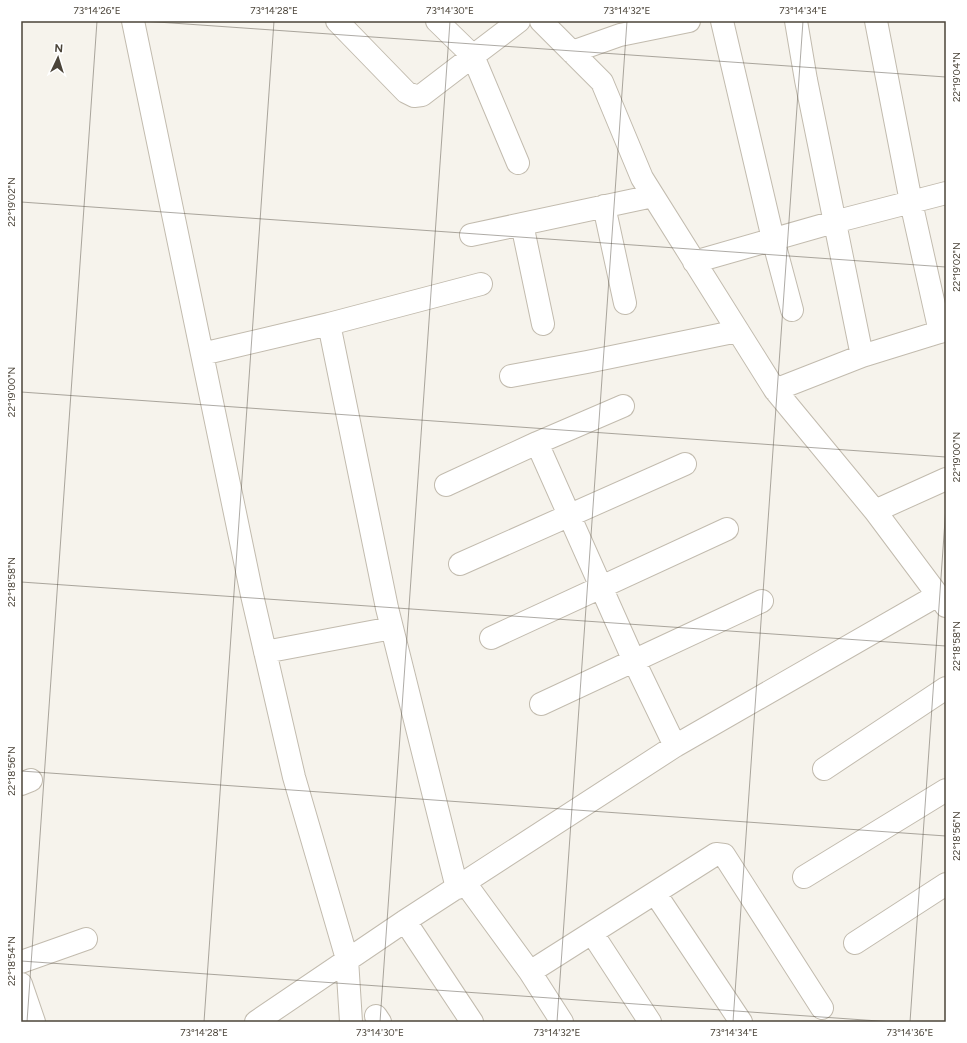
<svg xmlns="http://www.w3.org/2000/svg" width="967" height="1043" font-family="Figtree,sans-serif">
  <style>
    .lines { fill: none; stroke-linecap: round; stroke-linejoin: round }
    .minor-casing { stroke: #c2bbae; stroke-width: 24 }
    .minor { stroke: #fff; stroke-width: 22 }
    .ticks { fill: none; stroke: #4b4439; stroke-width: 1; stroke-opacity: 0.45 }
    .neatline { fill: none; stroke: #4b4439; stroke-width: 1.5 }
    .ticks-label { font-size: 10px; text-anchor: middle; fill: #4b4439 }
  </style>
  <rect width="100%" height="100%" fill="#f6f3ec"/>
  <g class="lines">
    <g class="minor-casing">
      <path id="minor" d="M133 21 202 354
        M337 21 406 92 414 96 422 95 473 56 518 163
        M437 21 473 56 519 21
        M541 21 602 82 642 178 775 390 875 511 946 606
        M722 21 773 239 792 310
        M876 21 911 202 940 332
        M572 52 620 35 689 21
        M604 206 625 303
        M522 224 543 324
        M471 235 653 196
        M694 262 834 222 946 193
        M329 324 481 284
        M862 356 946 330
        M511 376 587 362 738 331
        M775 390 862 356 806 80 796 21
        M537 443 623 406
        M446 485 537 443 634 661 675 746
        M875 511 946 479
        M460 564 685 464
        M491 638 727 529
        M265 652 392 628
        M541 704 762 601
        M824 769 946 688
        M21 784 31 780
        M804 877 946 790
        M465 883 530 972 562 1022
        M655 893 741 1022
        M405 921 472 1022
        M592 933 650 1022
        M855 943 946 884
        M21 962 86 939
        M530 972 716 854 724 855 822 1008
        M21 984 34 1022
        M376 1016 380 1022
        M256 1022 405 921 675 746 938 595
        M351 1022 347 959 294 777 252 595 202 354 329 324 387 608 457 888"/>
    </g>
    <use href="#minor" class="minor"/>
  </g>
  <path class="ticks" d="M143 21 946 77M21 202 946 267M21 392 946 457M21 582 946 646M21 771 946 836M21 961 893 1022M27 1022 97 21M204 1022 274 21M380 1022 450 21M557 1022 627 21M733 1022 803 21M910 1022 946 506"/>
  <rect width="967" height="1043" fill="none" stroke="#ffffff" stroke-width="44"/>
  <g transform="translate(58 58) rotate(4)" stroke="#ffffff" stroke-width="3" paint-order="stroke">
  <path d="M0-3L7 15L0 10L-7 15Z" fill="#4b4439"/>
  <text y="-6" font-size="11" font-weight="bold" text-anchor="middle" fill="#4b4439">N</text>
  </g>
  <rect x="22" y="22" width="923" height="999" class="neatline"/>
  <g class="ticks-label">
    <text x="97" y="14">73°14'26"E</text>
    <text x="274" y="14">73°14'28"E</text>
    <text x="450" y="14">73°14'30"E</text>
    <text x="627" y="14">73°14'32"E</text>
    <text x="803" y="14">73°14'34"E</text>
    <text transform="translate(956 77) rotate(-90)" y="4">22°19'04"N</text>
    <text transform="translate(11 202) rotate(-90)" y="4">22°19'02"N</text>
    <text transform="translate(956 267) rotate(-90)" y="4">22°19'02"N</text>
    <text transform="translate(11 392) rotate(-90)" y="4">22°19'00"N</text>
    <text transform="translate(956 457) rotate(-90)" y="4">22°19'00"N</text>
    <text transform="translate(11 582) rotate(-90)" y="4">22°18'58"N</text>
    <text transform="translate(956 646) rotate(-90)" y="4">22°18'58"N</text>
    <text transform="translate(11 771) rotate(-90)" y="4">22°18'56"N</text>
    <text transform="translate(956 836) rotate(-90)" y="4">22°18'56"N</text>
    <text transform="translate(11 961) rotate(-90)" y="4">22°18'54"N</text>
    <text x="204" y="1036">73°14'28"E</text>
    <text x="380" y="1036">73°14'30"E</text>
    <text x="557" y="1036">73°14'32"E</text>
    <text x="734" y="1036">73°14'34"E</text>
    <text x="910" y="1036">73°14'36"E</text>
  </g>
</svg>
